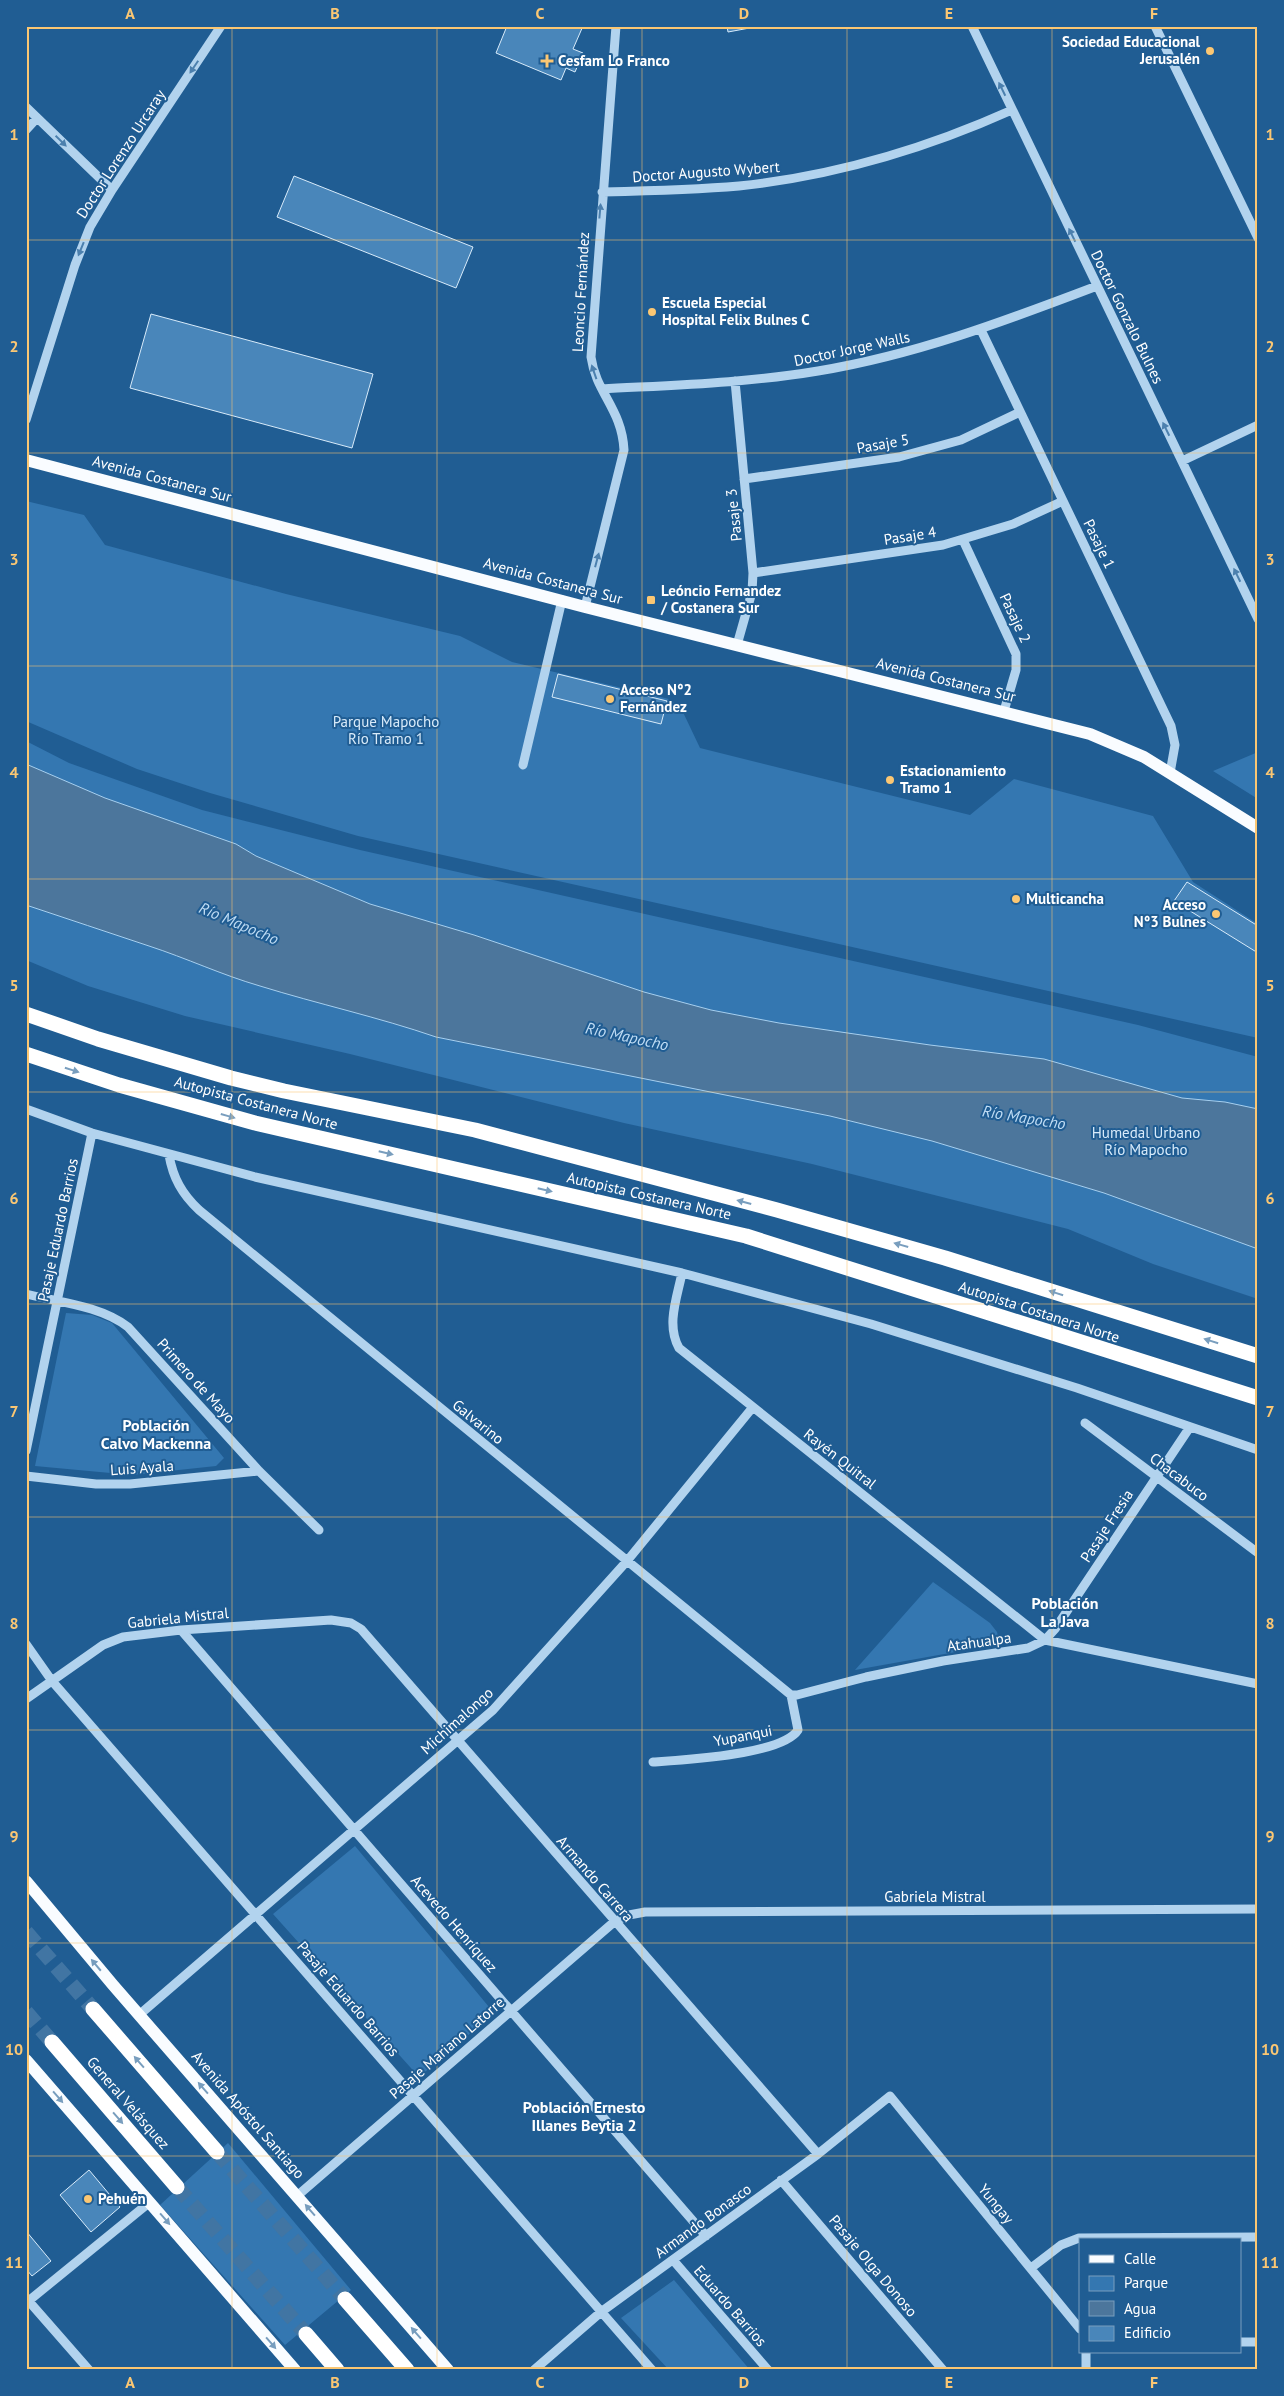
<svg xmlns="http://www.w3.org/2000/svg" width="1284" height="2396" font-family="'PT Sans',sans-serif">
  <style>
    .green { fill: #3477b1 }
    .water { fill: #4c769c; stroke: #a6cfef }
    .building { fill: #4986ba; stroke: #d8ebfa }
    .lines { fill: none; stroke-linecap: round; stroke-linejoin: round }
    .highway-tunnel { stroke: #4175a3; stroke-width: 15; stroke-dasharray: 15 8; stroke-linecap: butt }
    .minor { stroke: #b2d3ee; stroke-width: 9 }
    .major { stroke: #f9fcff; stroke-width: 12 }
    .highway { stroke: #fff; stroke-width: 15 }
    .oneway { fill: #4c80ae }
    .oneway2 { fill: #799ebe }
    .oneway3 { fill: #779dbe }
    .grid { fill: none; stroke: #fbc773; stroke-width: 1; stroke-opacity: 0.55 }
    .poi-dot { fill: #fbc773; stroke: #205d93; stroke-width: 2 }
    .labels { text-anchor: middle; stroke-width: 4; stroke-linejoin: round; paint-order: stroke }
    .poi-label { font-size: 15px; font-weight: bold; fill: #fff; stroke: #205d93; text-anchor: start }
    .street-label { font-size: 15px; fill: #fff; stroke: #205d93 }
    .park-label { font-size: 15px; fill: #d8ebfa; stroke: #205d93 }
    .water-label { font-size: 16px; font-style: italic; fill: #bfdcf4; stroke: #205d93 }
    .neighbourhood-label { font-size: 16px; font-weight: bold; fill: #fff; stroke: #205d93 }
    .neatline { fill: none; stroke: #fbc773; stroke-width: 2 }
    .grid-label { font-size: 16px; text-anchor: middle; font-weight: bold; fill: #fbc773 }
  </style>
  <rect width="100%" height="100%" fill="#205d93"/>
  <path class="green" d="M26 501 84 515 105 545 286 594 460 636 512 662 669 699 681 708 700 748 970 815 1014 779 1153 816 1193 882 1258 924V1038L358 836 210 793 137 769 26 721Z
    M26 741 69 763 202 810 360 850 1138 1025 1258 1057V1299L1153 1264 1068 1229 812 1164 624 1123 350 1054 185 1016 88 986 26 960Z
    M1258 752V799L1213 771Z
    M66 1313 92 1315 112 1323 224 1458 216 1466 132 1475 35 1466Z
    M933 1582 990 1623 997 1632 1000 1644 855 1670Z
    M355 1846 494 2013 419 2077 273 1914Z
    M228 2143 351 2290 285 2345 160 2205Z
    M674 2280 750 2370H669L621 2318Z"/>
  <path class="water" d="M26 764 105 798 236 844 256 856 370 904 474 935 644 992 711 1010 779 1023 930 1045 1044 1059 1182 1098 1225 1102 1258 1109V1249L1104 1193 932 1141 830 1116 436 1037C378 1017 318 1004 260 986 222 975 186 958 149 946 108 932 67 919 26 905Z"/>
  <path class="building" d="M507 26H583L573 49 583 53 575 72 566 68 561 80 496 53Z
    M727 26H755V27L728 32Z
    M294 176 473 247 456 288 277 217Z
    M151 314 373 374 352 448 130 388Z
    M558 674 667 701 661 724 552 697Z
    M1187 882 1258 926V953L1174 901Z
    M89 2170 120 2207 91 2232 60 2195Z
    M26 2231 51 2261 32 2276 26 2269Z"/>
  <g class="lines">
    <path class="highway-tunnel" d="M26 1932 93 2009
      M26 2012 52 2042
      M217 2152 345 2299
      M177 2187 306 2334"/>
    <path class="minor" d="M972 26 1258 619
      M1155 26 1258 238
      M26 107 112 190
      M26 130 37 118
      M602 192C647 191 693 190 739 186 834 176 925 149 1012 110
      M981 330 1171 726 1175 745 1170 773
      M735 381 753 573 752 592 737 645
      M602 389C674 385 747 383 818 371 915 355 1005 321 1097 286
      M26 420 75 265 90 227 112 190 221 26
      M1182 461 1258 425
      M744 479 899 457 961 440 1020 412
      M963 540 1016 654V670L1004 711
      M753 573 943 545 1013 524 1063 501
      M585 607 624 450C622 409 596 393 591 357L616 26
      M523 765 562 600
      M26 1109 92 1133 255 1177 682 1273 871 1324 1077 1388 1258 1450
      M169 1155C173 1178 182 1194 199 1210L791 1695H797L866 1677 943 1661 1028 1648 1045 1640 1055 1629 1190 1427
      M682 1273C677 1298 666 1325 679 1348L1045 1640 1258 1684
      M26 1294C59 1302 101 1306 128 1327L259 1471 319 1530
      M1085 1423 1258 1553
      M26 1451 92 1133
      M26 1476 96 1484H130L259 1471
      M181 1630 706 2236
      M26 1644 52 1681 652 2370
      M26 1699 103 1645 123 1637 181 1630 331 1620 351 1623 361 1629 818 2154
      M653 1762C683 1760 782 1755 798 1730L791 1695
      M139 2015 493 1710 627 1561 753 1407
      M781 2180 943 2370
      M297 2196 614 1922 629 1915 645 1912 1258 1909
      M673 2260 768 2370
      M1031 2268 1061 2245 1079 2238 1258 2237
      M26 2298 89 2370
      M26 2303 150 2202
      M1240 2342H1258
      M1086 2352V2370
      M534 2370 601 2312 818 2154 890 2096 1080 2329"/>
    <path class="major" d="M26 460 585 607 1090 734 1144 757 1258 828
      M26 1881 113 1985 448 2370
      M26 2060 295 2370"/>
    <path class="highway" d="M26 1014 98 1039 231 1078 284 1091 475 1130 777 1210 945 1258 1258 1356
      M26 1054 119 1085 255 1123 746 1236 1258 1398
      M93 2009 217 2152
      M52 2042 177 2187
      M345 2299 407 2370
      M306 2334 337 2370"/>
  </g>
  <defs><path id="oneway-solid" d="M-6-.8H1V-3.2L6.5 0L1 3.2V.8H-6Z" transform="scale(1.25)"/></defs>
  <g class="oneway">
    <use href="#oneway-solid" transform="translate(194 67) rotate(124)"/>
    <use href="#oneway-solid" transform="translate(1002 89) rotate(-116)"/>
    <use href="#oneway-solid" transform="translate(61 141) rotate(44)"/>
    <use href="#oneway-solid" transform="translate(600 211) rotate(-85)"/>
    <use href="#oneway-solid" transform="translate(1072 235) rotate(-116)"/>
    <use href="#oneway-solid" transform="translate(81 249) rotate(112)"/>
    <use href="#oneway-solid" transform="translate(594 372) rotate(-109)"/>
    <use href="#oneway-solid" transform="translate(1166 429) rotate(-116)"/>
    <use href="#oneway-solid" transform="translate(597 560) rotate(-75)"/>
    <use href="#oneway-solid" transform="translate(1237 575) rotate(-116)"/>
  </g>
  <g class="oneway2">
    <use href="#oneway-solid" transform="translate(72 1070) rotate(18)"/>
    <use href="#oneway-solid" transform="translate(228 1116) rotate(16)"/>
    <use href="#oneway-solid" transform="translate(386 1153) rotate(13)"/>
    <use href="#oneway-solid" transform="translate(545 1190) rotate(13)"/>
    <use href="#oneway-solid" transform="translate(744 1202) rotate(-165)"/>
    <use href="#oneway-solid" transform="translate(901 1245) rotate(-164)"/>
    <use href="#oneway-solid" transform="translate(1056 1293) rotate(-162)"/>
    <use href="#oneway-solid" transform="translate(1211 1341) rotate(-163)"/>
    <use href="#oneway-solid" transform="translate(139 2062) rotate(-131)"/>
    <use href="#oneway-solid" transform="translate(118 2118) rotate(49)"/>
  </g>
  <g class="oneway3">
    <use href="#oneway-solid" transform="translate(96 1965) rotate(-130)"/>
    <use href="#oneway-solid" transform="translate(203 2088) rotate(-131)"/>
    <use href="#oneway-solid" transform="translate(58 2097) rotate(49)"/>
    <use href="#oneway-solid" transform="translate(310 2210) rotate(-131)"/>
    <use href="#oneway-solid" transform="translate(165 2219) rotate(49)"/>
    <use href="#oneway-solid" transform="translate(416 2333) rotate(-131)"/>
    <use href="#oneway-solid" transform="translate(271 2343) rotate(49)"/>
  </g>
  <path class="grid" d="M232 26V2370M437 26V2370M642 26V2370M847 26V2370M1052 26V2370M26 240H1258M26 453H1258M26 666H1258M26 879H1258M26 1092H1258M26 1304H1258M26 1517H1258M26 1730H1258M26 1943H1258M26 2156H1258"/>
  <g class="poi-dot">
    <circle cx="1210" cy="51" r="5"/>
    <path d="M544.5 53.5h5v5h5v5h-5v5h-5v-5h-5v-5h5z"/>
    <circle cx="652" cy="312" r="5"/>
    <rect x="646" y="595" width="10" height="10" rx="2.5"/>
    <circle cx="610" cy="699" r="5"/>
    <circle cx="890" cy="780" r="5"/>
    <circle cx="1016" cy="899" r="5"/>
    <circle cx="1216" cy="914" r="5"/>
    <circle cx="88" cy="2199" r="5"/>
  </g>
  <g class="labels">
    <g class="poi-label">
      <text x="1200" y="47" text-anchor="end">Sociedad Educacional<tspan x="1200" dy="17">Jerusalén</tspan></text>
      <text x="558" y="66">Cesfam Lo Franco</text>
      <text x="662" y="308">Escuela Especial<tspan x="662" dy="17">Hospital Felix Bulnes C</tspan></text>
      <text x="661" y="596">Leóncio Fernandez<tspan x="661" dy="17">/ Costanera Sur</tspan></text>
      <text x="620" y="695">Acceso N°2<tspan x="620" dy="17">Fernández</tspan></text>
      <text x="900" y="776">Estacionamiento<tspan x="900" dy="17">Tramo 1</tspan></text>
      <text x="1026" y="904">Multicancha</text>
      <text x="1206" y="910" text-anchor="end">Acceso<tspan x="1206" dy="17">N°3 Bulnes</tspan></text>
      <text x="98" y="2204">Pehuén</text>
    </g>
    <g class="street-label">
      <text transform="translate(121 154) rotate(-57)" y="5">Doctor Lorenzo Urcaray</text>
      <text transform="translate(706 172) rotate(-4)" y="5">Doctor Augusto Wybert</text>
      <text transform="translate(581 292) rotate(-87)" y="5">Leoncio Fernández</text>
      <text transform="translate(1127 317) rotate(64)" y="5">Doctor Gonzalo Bulnes</text>
      <text transform="translate(852 349) rotate(-12)" y="5">Doctor Jorge Walls</text>
      <text transform="translate(883 444) rotate(-10)" y="5">Pasaje 5</text>
      <text transform="translate(162 479) rotate(15)" y="5">Avenida Costanera Sur</text>
      <text transform="translate(734 515) rotate(-96)" y="5">Pasaje 3</text>
      <text transform="translate(910 536) rotate(-9)" y="5">Pasaje 4</text>
      <text transform="translate(1099 544) rotate(64)" y="5">Pasaje 1</text>
      <text transform="translate(553 581) rotate(15)" y="5">Avenida Costanera Sur</text>
      <text transform="translate(1015 618) rotate(65)" y="5">Pasaje 2</text>
      <text transform="translate(946 680) rotate(14)" y="5">Avenida Costanera Sur</text>
      <text transform="translate(256 1103) rotate(15)" y="5">Autopista Costanera Norte</text>
      <text transform="translate(649 1196) rotate(13)" y="5">Autopista Costanera Norte</text>
      <text transform="translate(58 1230) rotate(-78)" y="5">Pasaje Eduardo Barrios</text>
      <text transform="translate(1039 1312) rotate(18)" y="5">Autopista Costanera Norte</text>
      <text transform="translate(196 1381) rotate(48)" y="5">Primero de Mayo</text>
      <text transform="translate(478 1422) rotate(39)" y="5">Galvarino</text>
      <text transform="translate(840 1459) rotate(38)" y="5">Rayén Quitral</text>
      <text transform="translate(142 1468) rotate(-4)" y="5">Luis Ayala</text>
      <text transform="translate(1179 1477) rotate(37)" y="5">Chacabuco</text>
      <text transform="translate(1107 1526) rotate(-57)" y="5">Pasaje Fresia</text>
      <text transform="translate(178 1618) rotate(-6)" y="5">Gabriela Mistral</text>
      <text transform="translate(979 1642) rotate(-8)" y="5">Atahualpa</text>
      <text transform="translate(457 1721) rotate(-42)" y="5">Michimalongo</text>
      <text transform="translate(743 1736) rotate(-11)" y="5">Yupanqui</text>
      <text transform="translate(595 1879) rotate(49)" y="5">Armando Carrera</text>
      <text x="935" y="1902">Gabriela Mistral</text>
      <text transform="translate(454 1924) rotate(49)" y="5">Acevedo Henríquez</text>
      <text transform="translate(348 1999) rotate(49)" y="5">Pasaje Eduardo Barrios</text>
      <text transform="translate(447 2048) rotate(-41)" y="5">Pasaje Mariano Latorre</text>
      <text transform="translate(128 2103) rotate(49)" y="5">General Velásquez</text>
      <text transform="translate(248 2115) rotate(49)" y="5">Avenida Apóstol Santiago</text>
      <text transform="translate(996 2204) rotate(51)" y="5">Yungay</text>
      <text transform="translate(703 2221) rotate(-36)" y="5">Armando Bonasco</text>
      <text transform="translate(873 2266) rotate(50)" y="5">Pasaje Olga Donoso</text>
      <text transform="translate(730 2306) rotate(49)" y="5">Eduardo Barrios</text>
    </g>
    <g class="park-label">
      <text x="386" y="727">Parque Mapocho<tspan x="386" dy="17">Río Tramo 1</tspan></text>
      <text x="1146" y="1138">Humedal Urbano<tspan x="1146" dy="17">Río Mapocho</tspan></text>
    </g>
    <g class="water-label">
      <text transform="translate(239 923) rotate(23)" y="6">Río Mapocho</text>
      <text transform="translate(627 1036) rotate(12)" y="6">Río Mapocho</text>
      <text transform="translate(1024 1117) rotate(9)" y="6">Río Mapocho</text>
    </g>
    <g class="neighbourhood-label">
      <text x="156" y="1431">Población<tspan x="156" dy="18">Calvo Mackenna</tspan></text>
      <text x="1065" y="1609">Población<tspan x="1065" dy="18">La Java</tspan></text>
      <text x="584" y="2113">Población Ernesto<tspan x="584" dy="18">Illanes Beytia 2</tspan></text>
    </g>
  </g>
  <rect width="1284" height="2396" fill="none" stroke="#205d93" stroke-width="55"/>
  <rect x="1079" y="2238" width="162" height="115" fill="#205d93" stroke="#799ebe"/>
  <rect x="1089" y="2255" width="25" height="8" fill="#f9fcff" stroke="#799ebe"/>
  <text x="1124" y="2264" font-size="15" fill="#ffffff">Calle</text>
  <rect x="1089" y="2276" width="25" height="15" fill="#3477b1" stroke="#799ebe"/>
  <text x="1124" y="2288" font-size="15" fill="#ffffff">Parque</text>
  <rect x="1089" y="2301" width="25" height="15" fill="#4c769c" stroke="#799ebe"/>
  <text x="1124" y="2314" font-size="15" fill="#ffffff">Agua</text>
  <rect x="1089" y="2326" width="25" height="15" fill="#4986ba" stroke="#799ebe"/>
  <text x="1124" y="2338" font-size="15" fill="#ffffff">Edificio</text>
  <rect x="28" y="28" width="1228" height="2340" class="neatline"/>
  <g class="grid-label">
    <text x="130" y="19">A</text>
    <text x="335" y="19">B</text>
    <text x="540" y="19">C</text>
    <text x="744" y="19">D</text>
    <text x="949" y="19">E</text>
    <text x="1154" y="19">F</text>
    <text x="14" y="140">1</text>
    <text x="1270" y="140">1</text>
    <text x="14" y="352">2</text>
    <text x="1270" y="352">2</text>
    <text x="14" y="565">3</text>
    <text x="1270" y="565">3</text>
    <text x="14" y="778">4</text>
    <text x="1270" y="778">4</text>
    <text x="14" y="991">5</text>
    <text x="1270" y="991">5</text>
    <text x="14" y="1204">6</text>
    <text x="1270" y="1204">6</text>
    <text x="14" y="1417">7</text>
    <text x="1270" y="1417">7</text>
    <text x="14" y="1629">8</text>
    <text x="1270" y="1629">8</text>
    <text x="14" y="1842">9</text>
    <text x="1270" y="1842">9</text>
    <text x="14" y="2055">10</text>
    <text x="1270" y="2055">10</text>
    <text x="14" y="2268">11</text>
    <text x="1270" y="2268">11</text>
    <text x="130" y="2388">A</text>
    <text x="335" y="2388">B</text>
    <text x="540" y="2388">C</text>
    <text x="744" y="2388">D</text>
    <text x="949" y="2388">E</text>
    <text x="1154" y="2388">F</text>
  </g>
</svg>
